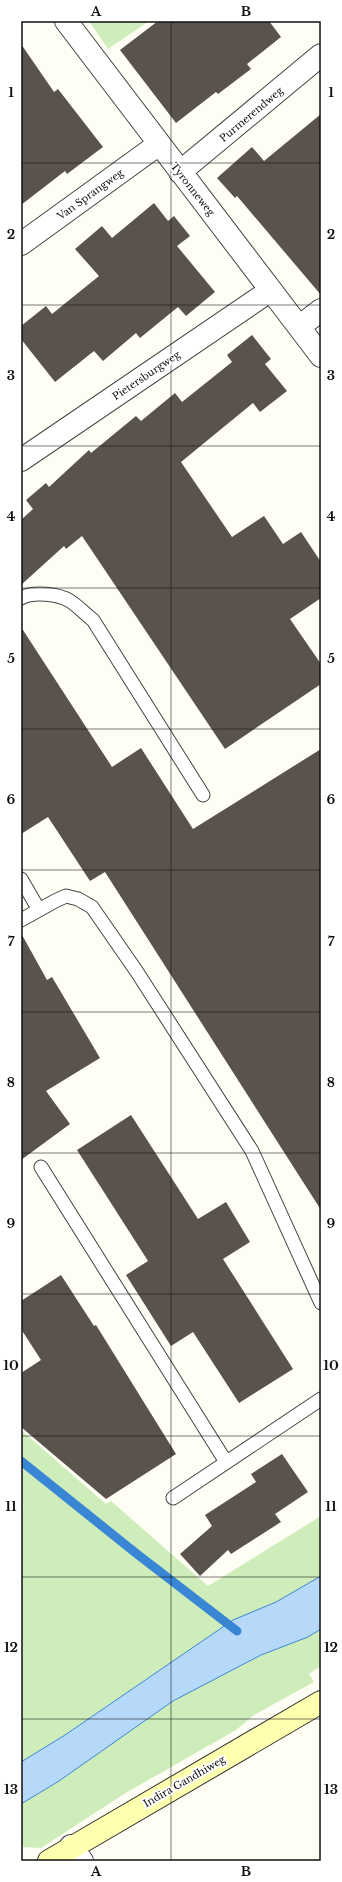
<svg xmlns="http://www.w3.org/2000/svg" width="342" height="1882" font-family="'Libre Baskerville',serif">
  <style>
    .green { fill: #cfedbb }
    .water { fill: #b6d9fa; stroke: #3986d5 }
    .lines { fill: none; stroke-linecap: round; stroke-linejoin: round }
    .stream { stroke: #3986d5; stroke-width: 9 }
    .building { fill: #5a534c }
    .service-casing { stroke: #444; stroke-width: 15 }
    .minor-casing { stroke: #444; stroke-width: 24 }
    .secondary-casing { stroke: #333; stroke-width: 24 }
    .service { stroke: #fff; stroke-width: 13 }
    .minor { stroke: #fff; stroke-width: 22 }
    .secondary { stroke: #ffffb0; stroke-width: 22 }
    .grid { fill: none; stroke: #111; stroke-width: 1; stroke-opacity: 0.55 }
    .labels { text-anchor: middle; stroke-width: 4; stroke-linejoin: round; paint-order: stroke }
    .street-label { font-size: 10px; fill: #111; stroke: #fff }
    .neatline { fill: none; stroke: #111; stroke-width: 1.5 }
    .grid-label { font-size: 13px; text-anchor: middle; font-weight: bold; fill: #111 }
  </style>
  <rect width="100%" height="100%" fill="#fffef5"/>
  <path class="green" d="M89 21H149L108 49Z
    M21 1430 106 1504 111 1501 208 1586 321 1516V1576L276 1602 233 1620 65 1735 21 1762Z
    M321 1629 320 1646 321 1666 309 1674 314 1682 254 1715 236 1730 124 1794 41 1848 21 1847V1804L59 1781 173 1701 261 1655 308 1637Z"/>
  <path class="water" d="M321 1576V1629L308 1637 261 1655 173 1701 59 1781 21 1804V1762L65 1735 233 1620 276 1602Z"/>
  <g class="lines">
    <path class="stream" d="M21 1461 137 1554 237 1631"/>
  </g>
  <path class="building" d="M158 21H269L281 37 247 64 251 69 218 94 216 92 176 123 120 50Z
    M21 44 54 92 58 89 103 147 67 174 65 171 21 205Z
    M321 114V295L237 196 235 198 217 178 252 147 264 161Z
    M154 203 168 221 174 216 190 236 177 246 215 292 186 316 178 307 140 338 136 333 103 361 94 351 55 382 21 339V326L46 306 52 314 99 276 75 249 102 226 112 238Z
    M252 335 271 359 265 364 287 391 260 412 253 403 181 462 232 537 264 516 283 544 301 532 321 562V598L290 619 321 664V684L225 749 82 536 66 549 64 546 21 585V520L33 509 26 500 46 483 49 487 89 450 91 453 136 416 141 421 175 393 182 402 232 362 227 355Z
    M21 627 112 767 141 748 193 829 321 749V1210L105 872 90 881 48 817 21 834Z
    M21 933 47 980 52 977 100 1058 46 1091 70 1124 21 1160Z
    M131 1115 198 1219 226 1202 250 1242 223 1259 293 1369 239 1403 193 1332 171 1346 126 1275 148 1261 77 1150Z
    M61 1275 94 1326 96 1325 176 1454 106 1499 21 1427V1373L41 1360 21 1329V1301Z
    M282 1454 308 1492 275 1514 281 1522 231 1554 228 1550 200 1576 180 1554 212 1526 205 1515 256 1482 251 1474Z"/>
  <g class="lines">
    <g class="service-casing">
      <path id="service" d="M21 598C33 591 59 594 70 601 78 606 85 614 93 620L203 795
        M21 879 39 910
        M21 920 55 901 66 896 78 899 92 907 137 972 252 1151 321 1303
        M41 1167 226 1462
        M173 1498 321 1399"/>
    </g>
    <g class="minor-casing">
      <path id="minor" d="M66 21 321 356
        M180 172 321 55
        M21 244 159 144
        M299 327 321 310
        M21 460 271 290
        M71 1846 82 1861"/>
    </g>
    <g class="secondary-casing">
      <path id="secondary" d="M49 1861 321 1702"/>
    </g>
    <use href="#service" class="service"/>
    <use href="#minor" class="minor"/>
    <use href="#secondary" class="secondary"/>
  </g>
  <path class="grid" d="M171 21V1861M21 163H321M21 305H321M21 446H321M21 588H321M21 729H321M21 870H321M21 1012H321M21 1153H321M21 1294H321M21 1436H321M21 1577H321M21 1719H321"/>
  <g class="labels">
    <g class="street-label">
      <text transform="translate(251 114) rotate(-40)" y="4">Purmerendweg</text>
      <text transform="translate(193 189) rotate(52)" y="4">Tyronneweg</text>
      <text transform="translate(90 194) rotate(-36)" y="4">Van Sprangweg</text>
      <text transform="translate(146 375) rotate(-34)" y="4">Pietersburgweg</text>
      <text transform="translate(184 1781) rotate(-30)" y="4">Indira Gandhiweg</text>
    </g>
  </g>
  <rect width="342" height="1882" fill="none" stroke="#ffffff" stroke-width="44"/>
  <rect x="22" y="22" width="298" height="1838" class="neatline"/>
  <g class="grid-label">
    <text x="96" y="16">A</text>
    <text x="246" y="16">B</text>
    <text x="11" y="97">1</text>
    <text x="331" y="97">1</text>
    <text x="11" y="239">2</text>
    <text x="331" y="239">2</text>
    <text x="11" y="380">3</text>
    <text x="331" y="380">3</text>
    <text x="11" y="521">4</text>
    <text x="331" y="521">4</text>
    <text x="11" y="663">5</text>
    <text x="331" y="663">5</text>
    <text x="11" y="804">6</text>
    <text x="331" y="804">6</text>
    <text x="11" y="946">7</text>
    <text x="331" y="946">7</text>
    <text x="11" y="1087">8</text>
    <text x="331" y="1087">8</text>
    <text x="11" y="1228">9</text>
    <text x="331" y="1228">9</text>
    <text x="11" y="1370">10</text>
    <text x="331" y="1370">10</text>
    <text x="11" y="1511">11</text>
    <text x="331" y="1511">11</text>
    <text x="11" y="1652">12</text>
    <text x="331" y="1652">12</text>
    <text x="11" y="1794">13</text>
    <text x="331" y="1794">13</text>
    <text x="96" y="1876">A</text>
    <text x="246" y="1876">B</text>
  </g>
</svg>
